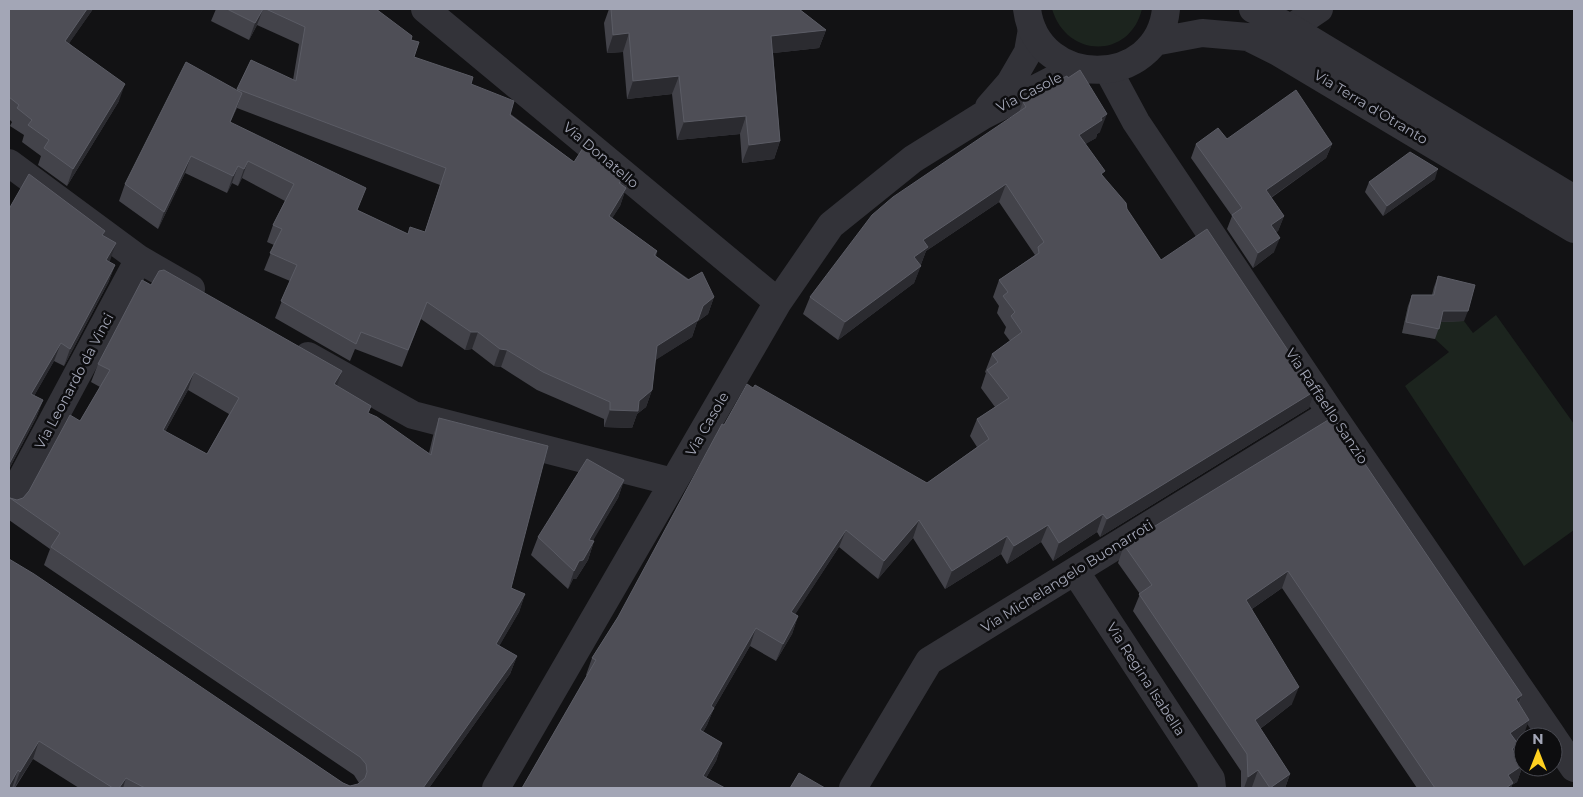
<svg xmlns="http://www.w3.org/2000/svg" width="1583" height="797" font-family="Montserrat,sans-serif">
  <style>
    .green { fill: #1c241e }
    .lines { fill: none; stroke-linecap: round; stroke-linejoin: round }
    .minor { stroke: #333339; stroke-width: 28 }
    .tertiary { stroke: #333339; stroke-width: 28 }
    .wall { fill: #43434a; fill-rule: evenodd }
    .shaded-wall { fill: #2b2b30 }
    .building { fill: #4e4e56; stroke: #5b5c65; fill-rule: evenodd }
    .labels { text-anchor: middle; stroke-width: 5; stroke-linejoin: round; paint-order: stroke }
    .street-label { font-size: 14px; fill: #a3a6b6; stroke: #0d0d0f }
  </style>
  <rect width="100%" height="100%" fill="#121214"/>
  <path class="green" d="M1052 9H1142C1130 59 1067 59 1052 9Z
    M1434 287 1472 295 1464 321 1473 333 1496 315 1574 424V530L1524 566 1405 386 1449 352 1435 339 1402 333 1408 306H1430Z"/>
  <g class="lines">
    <path class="minor" d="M425 9 778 302
      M1291 28 1319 9
      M1108 70 1136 122 1331 413 1553 737
      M989 107 1010 83 1028 52 1032 29
      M9 163 139 259 191 289
      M308 356 413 415 673 482
      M9 502 139 259
      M1075 571 1211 779 1212 788
      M1553 737 1574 768
      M496 788 778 302 831 225 913 159 982 116 1076 68
      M853 788 929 661 1331 413"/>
    <path class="tertiary" d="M1027 9C1037 90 1158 90 1166 9
      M1253 9 1291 28 1574 199
      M1154 42 1202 33 1248 37 1278 52 1574 229"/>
  </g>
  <path class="wall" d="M9 9H93L69 43 119 101 67 186 38 165 41 156 22 142 24 135 10 126 12 122 9 119Z
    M216 9H376L411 40 414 57 471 84 574 162 622 180 621 184 626 188 620 206 612 218 657 251 656 256 714 297 708 314 697 322 692 337 655 360 652 390 646 407 637 414 632 428 604 427V419L537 390 501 367 494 366 472 349 465 350 421 319 402 367 355 349 350 361 275 318 290 281 264 270 274 245 267 242 273 225 285 201 242 178 238 186 232 183 227 193 185 173 158 229 119 201 125 184 237 90 251 60 293 80 299 44 257 25 249 40 211 21ZM237 108 440 185 425 232 408 234 357 210 230 122Z
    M609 9H799L826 30 819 48 773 53 780 141 774 159 742 163 740 134 677 140 672 94 627 99 623 52 607 53 604 23Z
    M1023 102 1100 132 1097 134 1096 138 1085 144 1103 176 1127 209 1161 260 1315 391 1309 408 1100 537 1097 532 1053 561 1041 542 1007 564 1001 554 945 589 913 538 878 579 839 547 795 614 798 616 792 634 776 661 750 646 714 708 707 725 703 732 722 743 716 761 706 778 522 788 587 676 586 675 592 658 618 617 724 425 753 388 927 483 977 447 970 436 977 419 995 407 981 388 986 373 985 372 992 354 1010 341 1004 333 1006 327 997 313 999 306 993 297 999 280 1035 255 999 202 926 251 914 283 838 340 803 314 810 297 1019 112Z
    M1227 139 1332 144 1326 158 1271 198 1284 216 1278 231 1276 232 1274 252 1253 268 1227 229 1232 216 1191 158 1196 144Z
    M1435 179 1383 216 1365 192 1369 182Z
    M9 209 103 236 109 262 115 265 108 283 64 366 54 361 34 396 43 400 36 418 9 469Z
    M1438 276 1464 321 1441 322 1435 339 1402 333 1408 306 1412 295H1432L1434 287Z
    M98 364 337 386 368 414 429 453 433 436 439 418 511 588 525 594 519 612 499 646 517 656 510 674 429 788H79L33 759 15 788H9V559L343 783 350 786 358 784 359 783 354 775 44 565 50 549 9 520V502L10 498 17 500 23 498 29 491 80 421 100 387 91 382ZM188 390 229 414 207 454 165 432Z
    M1333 417 1522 695 1519 704 1523 737 1516 741 1515 753 1523 765 1517 782 1512 785 1511 788H1417L1282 588 1252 609 1292 704 1260 729 1290 774 1285 788H1253L1252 787 1250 788H1241V771L1133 611 1140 594 1118 563 1124 545Z
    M624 480 618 498 592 541H594L588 560 576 579H573L568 589 531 555 538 537Z"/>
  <path class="shaded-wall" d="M87 9H93L59 58 65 41Z
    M263 9 257 25 249 40 255 23Z
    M826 30 819 48 765 54 771 36Z
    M629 33 623 52 607 53 613 35Z
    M679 76 672 94 627 99 633 81Z
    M125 84 119 101 67 186 73 169Z
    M242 93 236 110 223 139 230 122Z
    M1107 114 1100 132 1097 134 1096 138 1072 152 1079 135Z
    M746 116 740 134 677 140 684 122Z
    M780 141 774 159 742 163 749 145Z
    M1332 144 1326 158 1260 205 1266 190Z
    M191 156 185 173 158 229 164 212Z
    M248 161 242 178 238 186 244 169Z
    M238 166 232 183 227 193 233 176Z
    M1438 169 1435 179 1383 216 1387 206Z
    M1006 184 999 202 926 251 921 264 907 275 914 257 923 240Z
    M626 188 620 206 603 233 609 216Z
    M1284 216 1278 231 1266 239 1271 225Z
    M1280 238 1274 252 1253 268 1258 253Z
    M116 243 110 261 99 278 106 260Z
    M115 265 108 283 64 366 70 349Z
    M921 266 914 283 838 340 845 322Z
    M714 297 708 314 697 322 692 337 651 363 657 346 703 306Z
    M1443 311H1468L1464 321 1440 322Z
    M471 332H478L472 349 465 350Z
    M61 343 54 361 25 412 31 394Z
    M500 349 507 350 501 367 494 366Z
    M342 371 336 389 334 384Z
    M194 372 188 390 156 448 163 430Z
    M652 390 646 407 637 414 632 428 604 427 610 410 639 401Z
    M1315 391 1309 408 1100 537 1107 519Z
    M43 400 36 418 9 469V464Z
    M624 480 618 498 583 558 589 540Z
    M1103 514 1097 532 1053 561 1059 543Z
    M919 520 913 538 878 579 884 561Z
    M1048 525 1041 542 1007 564 1014 546Z
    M846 530 839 547 785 630 791 612Z
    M1007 536 1001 554 945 589 952 571Z
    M594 541 588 560 576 579H573L568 589 574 571 579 561Z
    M1288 571 1282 588 1240 617 1246 600Z
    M525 594 519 612 490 662 496 644Z
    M798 616 792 634 776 661 783 644Z
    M756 628 750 646 714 708 707 725 694 748 700 730 711 706Z
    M517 656 510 674 429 788H423Z
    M1299 687 1292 704 1248 738 1255 720Z
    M1522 695 1515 712 1516 699Z
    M1529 720 1523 737 1504 750 1510 733Z
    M39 741 33 759 14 788 20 772Z
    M722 743 716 761 700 788 703 776Z
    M1518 744 1512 761V749Z
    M1523 765 1517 782 1512 785 1511 788H1503L1508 775Z
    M18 770 12 788H9V786Z
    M1258 770 1252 787 1250 788H1244L1248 777Z
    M1290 774 1285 788H1270Z
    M126 778 123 788H119Z"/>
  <path class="building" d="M9 9H87L65 41 125 84 73 169 44 148 49 140 28 125 32 120 17 108 19 105 9 97Z
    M227 9H263L255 23Z
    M266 9H376L412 36 411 40 419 42 414 57 473 77 471 84 514 101 510 115 574 162 583 148 622 180 619 183 626 188 609 216 657 251 654 255 688 280 702 272 714 297 703 306 698 320 657 346 652 390 639 401 638 411 610 410V402L543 372 507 350 500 349 478 332H471L427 302 408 350 361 332 356 344 281 301 297 265 270 253 282 229 273 225 294 184 248 161 244 169 238 166 233 176 191 156 164 212 125 184 186 62 242 93 230 122 366 188 357 210 408 234 410 227 425 232 446 168 237 89 251 60 296 81 305 27Z
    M611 9H799L826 30 771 36 780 141 749 145 746 116 684 122 679 76 633 81 629 33 613 35Z
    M1080 70 1107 114 1101 118 1102 120 1079 135 1105 171 1101 174 1126 203 1127 209 1161 260 1207 229 1315 391 1107 519 1103 514 1059 543 1048 525 1014 546 1007 536 952 571 919 520 884 561 846 530 791 612 798 616 783 644 756 628 711 706 714 708 700 730 722 743 703 776 725 788H522L596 660 592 658 618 617 722 424 724 425 747 384 753 388 755 385 927 483 989 439 977 419 1009 398 987 370 998 362 992 354 1022 332 1011 316 1015 312 1003 296 1008 292 999 280 1039 253 1038 247 1044 242 1006 184 923 240 928 247 914 257 921 266 845 322 810 297 872 215 893 197 1026 107 1023 102 1044 87 1067 76 1068 78Z
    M1296 90 1332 144 1266 190 1284 216 1271 225 1280 238 1258 253 1232 215 1242 208 1196 144 1218 128 1227 139Z
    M1410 152 1438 169 1387 206 1369 182Z
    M29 174 105 231 102 235 116 243 106 260 115 265 70 349 61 343 31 394 43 400 9 464V209Z
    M164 270 342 371 334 384 371 406 368 413 377 417 431 455 439 418 548 446 511 588 525 594 496 644 517 656 423 788H145L126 778 119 788H113L39 741 20 772 18 770 9 786V559L34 574 343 783 350 786 358 784 365 778 367 772 366 764 360 757 51 547 60 533 10 498 17 500 23 498 29 491 70 415 80 421 110 370 98 364 142 280 151 285 159 271ZM194 372 239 398 207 454 163 430Z
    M1438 276 1475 285 1468 311H1443L1439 329 1406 322 1412 295H1434Z
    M1333 417 1522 695 1516 699 1529 720 1510 733 1518 744 1512 749 1523 765 1508 775 1513 783 1506 788H1435L1288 571 1246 600 1299 687 1255 720 1290 774 1270 788 1258 770 1248 777 1247 754 1139 594 1152 585 1124 545Z
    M587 459 624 480 589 540 594 541 583 560 579 561 574 571 538 537Z
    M799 773 825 788H790Z"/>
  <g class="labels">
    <g class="street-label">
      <text transform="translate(1029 92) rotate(-27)" y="5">Via Casole</text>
      <text transform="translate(1371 107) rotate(31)" y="5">Via Terra d'Otranto</text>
      <text transform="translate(601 155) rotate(40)" y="5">Via Donatello</text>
      <text transform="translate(74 381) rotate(-62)" y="5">Via Leonardo da Vinci</text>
      <text transform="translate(1327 406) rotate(56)" y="5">Via Raffaello Sanzio</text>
      <text transform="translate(707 424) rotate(-60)" y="5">Via Casole</text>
      <text transform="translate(1067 576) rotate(-32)" y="5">Via Michelangelo Buonarroti</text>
      <text transform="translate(1146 679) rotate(57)" y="5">Via Regina Isabella</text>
    </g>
  </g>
  <rect width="1583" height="797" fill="none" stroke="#a3a6b6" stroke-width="20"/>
  <g transform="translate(1538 752)"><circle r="24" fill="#0d0d0f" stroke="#494a52"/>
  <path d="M0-4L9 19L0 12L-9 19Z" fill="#fed020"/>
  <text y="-8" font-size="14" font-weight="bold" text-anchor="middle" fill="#a3a6b6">N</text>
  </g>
</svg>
